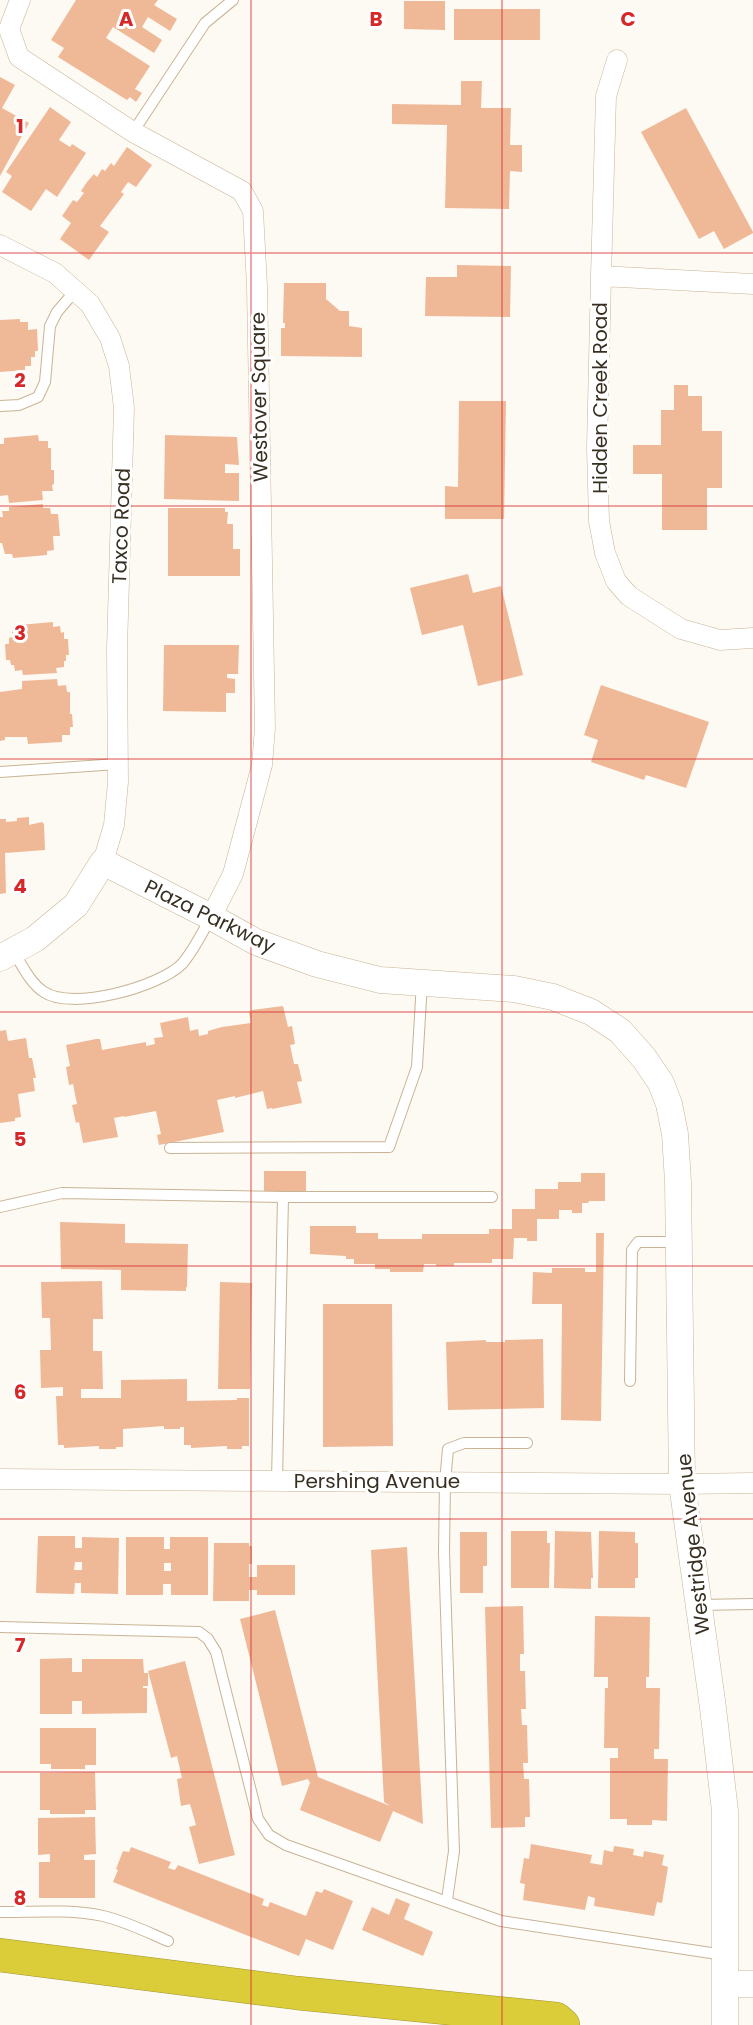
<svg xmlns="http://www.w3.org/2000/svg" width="753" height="2025" font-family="Poppins,sans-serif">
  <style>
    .building { fill: #efb998; fill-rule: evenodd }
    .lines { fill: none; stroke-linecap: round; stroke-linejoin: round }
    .service-casing { stroke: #c8b495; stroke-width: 12 }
    .minor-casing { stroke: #c8b495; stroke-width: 21 }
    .tertiary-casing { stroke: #c8b495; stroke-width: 27 }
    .motorway-casing { stroke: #a19631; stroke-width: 34 }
    .service { stroke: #fff; stroke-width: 10 }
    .minor { stroke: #fff; stroke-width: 20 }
    .tertiary { stroke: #fff; stroke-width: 26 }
    .motorway { stroke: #dacd39; stroke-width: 33 }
    .grid { fill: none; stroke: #d62828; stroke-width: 1.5; stroke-opacity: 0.55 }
    .labels { text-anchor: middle; stroke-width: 6; stroke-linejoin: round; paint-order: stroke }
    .street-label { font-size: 20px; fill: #372f22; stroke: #fff }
    .grid-label { font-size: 20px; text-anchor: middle; font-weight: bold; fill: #d62828; stroke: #fff; stroke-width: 6; stroke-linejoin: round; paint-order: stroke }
  </style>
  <rect width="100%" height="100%" fill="#fdf9f3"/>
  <path class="building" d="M76 0H158L154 5 177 19 170 31 148 17 142 27 162 40 154 53 113 27 106 38 150 66 135 89 142 93 136 102 130 97 127 100 58 57 64 48 51 40Z
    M404 1H445V30L404 29Z
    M454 9H540V40H454Z
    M0 77 15 85 2 108 29 123 0 176Z
    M461 81H482L481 108H511L510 145H522V172L510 171 509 209 445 208 447 125 392 124V104L461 105Z
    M50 107 71 122 59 140 70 147 72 144 86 153 57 197 46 189 31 211 2 192 12 176 6 172Z
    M686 108 753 232V233L724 249 714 231 699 239 641 132Z
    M127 147 152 165 136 187 128 182 121 192 124 194 100 226 109 232 89 260 60 239 71 223 62 216 73 200 77 202 84 193 81 191 87 182 94 174 97 177 102 169 105 171 111 163 114 166Z
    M457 265 511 266 510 317 425 316 426 277H457Z
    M284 283H326V299L340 311H349V326L362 328V357L281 356V328H285V323H283Z
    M20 319V322H28V330L37 329 38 351H35V357H31V366H25V370L0 372V320Z
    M674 385H688V396H702V431H722V488H707V530H662V474H633V445H661V410H674Z
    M459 401H506L504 519H445V486L458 487Z
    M38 435 39 441H48V448H51V470H54V484L52 485 53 491H42L43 500 9 503 8 495 0 496V444H4V438Z
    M165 435 237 437 239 465 225 464V473H239V501L164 499Z
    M43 504V508H50L51 514H58L60 536H53L54 550 47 551V555L13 558 12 554H5L2 543H0V517H3L2 511H9V507Z
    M168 508H225V512H228L227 524H233V549H240V576H168Z
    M468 574 473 593 501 586 523 675 478 686 463 625 422 635 410 588Z
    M53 622V627L60 626 61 633 64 632V639H68L69 655H66V661H64V667L56 668 57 673 23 675 22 670 15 671 14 665H11L10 660H6L5 644H9V638L12 637V629H19V625Z
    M164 645H239L238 674H227V678L235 679V693H226V712L163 711Z
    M57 679 58 686 66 685 67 692H70V714H72L73 727H70V735H62V742L28 744 27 737H5V740L0 741V692L22 689V681Z
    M601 685 709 722 686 788 646 775 644 780 591 762 598 740 584 735Z
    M29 817V825L42 822 44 824 45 850 5 853 6 893 0 894V819H6V822L17 821V818Z
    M283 1006 288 1027 292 1026 295 1044 290 1045 294 1064H298L302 1081 297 1082 302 1103 272 1109V1108L267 1109 263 1091 235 1098V1096L217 1100 224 1132 159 1145 157 1135 161 1134 156 1111 124 1117V1116L114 1118 118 1137 83 1143 79 1122 76 1123 72 1105 77 1104 73 1084 69 1085 66 1067 70 1066 66 1045 96 1039H100L102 1050 146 1042V1046L155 1044 154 1038 163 1037 160 1023 188 1017 190 1031 198 1029 199 1036 208 1034V1031L222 1027 251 1023 249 1012 252 1010Z
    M6 1030 8 1041 26 1038 29 1058H32L36 1078H33L35 1091 18 1094 21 1117 15 1118V1121L0 1123V1031Z
    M264 1171H306V1191H264Z
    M581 1173H605V1201H589L588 1203H582V1213H572V1210H559V1219H537V1241H527V1238H514L513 1259H492V1263H454V1266H436V1264H424L423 1272H390V1269H375V1264H354V1259H346V1256L310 1254V1226H356V1233H378V1239H422V1234H489V1229H512V1209H535V1189H558V1182H581Z
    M60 1222 125 1224V1243L188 1244 187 1287H186V1291L121 1290V1270L61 1269Z
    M596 1233H604L601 1421 561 1420 562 1304H532L533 1272 552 1273V1268H585V1272H596Z
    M102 1281 103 1319H93V1351H102L103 1389H81V1398H121V1380L187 1379V1401L237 1400V1398H249V1446H242V1449H227V1446L191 1448V1445H184V1427H180V1429H164V1426L123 1429V1447H116V1449H99V1446L64 1448V1445H58L56 1396H63V1387L41 1388 40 1350H51L50 1318H42L41 1282Z
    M220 1282 252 1283 250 1389H218Z
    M323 1304H392L393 1446 323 1447Z
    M543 1339 544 1408 448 1410 446 1342 486 1340V1342H505V1340Z
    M511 1531H547V1543H550L549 1588H511Z
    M555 1531 591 1532 593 1578H591V1589L554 1588Z
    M599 1531 635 1532V1543H638V1578H635V1588H598Z
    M460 1532H487V1566H483V1593H460Z
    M38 1536H75V1548H82V1537L119 1538 118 1594 81 1593V1583H75L74 1594 36 1593ZM75 1562H82V1570H74Z
    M126 1537H164V1549H170V1537H208V1595H171V1584H163V1595H126ZM164 1563H171V1571H164Z
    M214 1543H249V1546H252V1564H249V1577H257V1565H295V1595H257V1590H249V1601H213Z
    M407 1547 423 1824 393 1811 380 1842 300 1810 310 1783 308 1779 282 1786 240 1619 275 1610 318 1777 390 1806 384 1802 371 1550Z
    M523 1606 524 1654H520V1671H525L526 1709H521L522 1725H527L528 1763H523L524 1779H529L530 1817H525V1827L491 1828 485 1607Z
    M595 1616 650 1617 649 1677H646V1688H660L659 1749H654V1759H668L667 1821 652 1820V1825H627V1819H610V1758H618V1748H604L605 1688H608V1677H594Z
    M72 1658V1672H82V1659H143L144 1673H148V1686H143V1688H147V1713L82 1714V1701H72V1714H40V1659Z
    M185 1661 235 1855 199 1864 189 1827 196 1825 190 1804 181 1806 177 1779 182 1778 177 1756 171 1758 148 1671Z
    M40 1728H96V1765H85V1769H51V1764H40Z
    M95 1772 96 1810H85V1814H50V1810H40V1773Z
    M95 1817 96 1854 84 1855V1860H95V1898H39V1862H50V1854L38 1855V1818Z
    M531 1844 592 1855 590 1863 602 1865 604 1850 613 1852 614 1846 634 1849 633 1855 643 1857 644 1851 664 1855 662 1865 668 1867 662 1903 657 1902 654 1916 594 1906 595 1898 588 1896 585 1910 523 1900 525 1884 520 1883 524 1858 529 1859Z
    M131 1847 171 1862 168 1868 175 1870 178 1865 264 1899 262 1905 268 1907 270 1902 306 1916 316 1891 322 1893 324 1889 353 1901 333 1950 306 1939 299 1956 113 1882 118 1870 116 1869 123 1851 129 1852Z
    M396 1898 410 1904 404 1919 433 1932 423 1956 362 1930 372 1907 389 1915Z"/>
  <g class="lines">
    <g class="service-casing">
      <path id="service" d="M133 132 205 23 233 0
        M0 406 19 405 38 397 45 382 50 326 57 312 75 291
        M0 772 118 764
        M14 952C22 965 30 983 44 992 72 1011 159 987 182 964 194 950 202 933 211 917
        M170 1148 389 1147 417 1067 422 982
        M0 1207 62 1193 283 1197H492
        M630 1381 632 1250 638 1242H678
        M277 1481 283 1197
        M699 1605 753 1604
        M0 1627 199 1632 208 1639 216 1652 258 1819 269 1835 286 1845 501 1921 724 1955
        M447 1900 454 1851 444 1552 445 1482 448 1449 464 1443H527
        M0 1912C34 1912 70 1909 103 1916 125 1921 147 1932 168 1941"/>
    </g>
    <g class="minor-casing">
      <path id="minor" d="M20 0 9 29 19 57 133 132 242 191 253 211 257 286 265 728 262 765 233 874 211 917
        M617 60 606 96 601 276 597 448 599 521 605 553 616 581 629 596 681 629 720 640 753 638
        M0 245 55 273 90 304 110 338 119 366 124 408 117 649 118 782 114 825 103 862
        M601 276 753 284
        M0 1479 682 1484 753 1483"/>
    </g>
    <g class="tertiary-casing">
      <path id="tertiary" d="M0 958 35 939 76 905 103 862 211 917 256 942 317 964 380 980 514 989 553 997 591 1012 620 1031 644 1058 661 1083 669 1104 675 1134 678 1182 682 1484 713 1708 725 1811V2025
        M725 1984H753"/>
    </g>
    <g class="motorway-casing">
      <path id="motorway" d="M0 1955 297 1993 556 2019 563 2025"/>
    </g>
    <use href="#service" class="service"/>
    <use href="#minor" class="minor"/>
    <use href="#tertiary" class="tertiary"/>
    <use href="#motorway" class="motorway"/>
  </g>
  <path class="grid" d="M251 0V2025M502 0V2025M0 253H753M0 506H753M0 759H753M0 1012H753M0 1266H753M0 1519H753M0 1772H753"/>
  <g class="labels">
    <g class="street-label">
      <text transform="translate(259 397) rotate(-91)" y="7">Westover Square</text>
      <text transform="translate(600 398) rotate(-90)" y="7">Hidden Creek Road</text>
      <text transform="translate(121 526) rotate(-88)" y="7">Taxco Road</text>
      <text transform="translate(210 916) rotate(26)" y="7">Plaza Parkway</text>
      <text x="377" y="1488">Pershing Avenue</text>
      <text transform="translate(693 1544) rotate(-96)" y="7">Westridge Avenue</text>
    </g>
  </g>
  <g class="grid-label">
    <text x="126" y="26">A</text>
    <text x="376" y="26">B</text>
    <text x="628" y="26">C</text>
    <text x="20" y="133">1</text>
    <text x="20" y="387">2</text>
    <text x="20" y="640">3</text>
    <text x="20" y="893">4</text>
    <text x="20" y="1146">5</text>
    <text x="20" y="1399">6</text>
    <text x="20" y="1652">7</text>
    <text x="20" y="1905">8</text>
  </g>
</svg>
